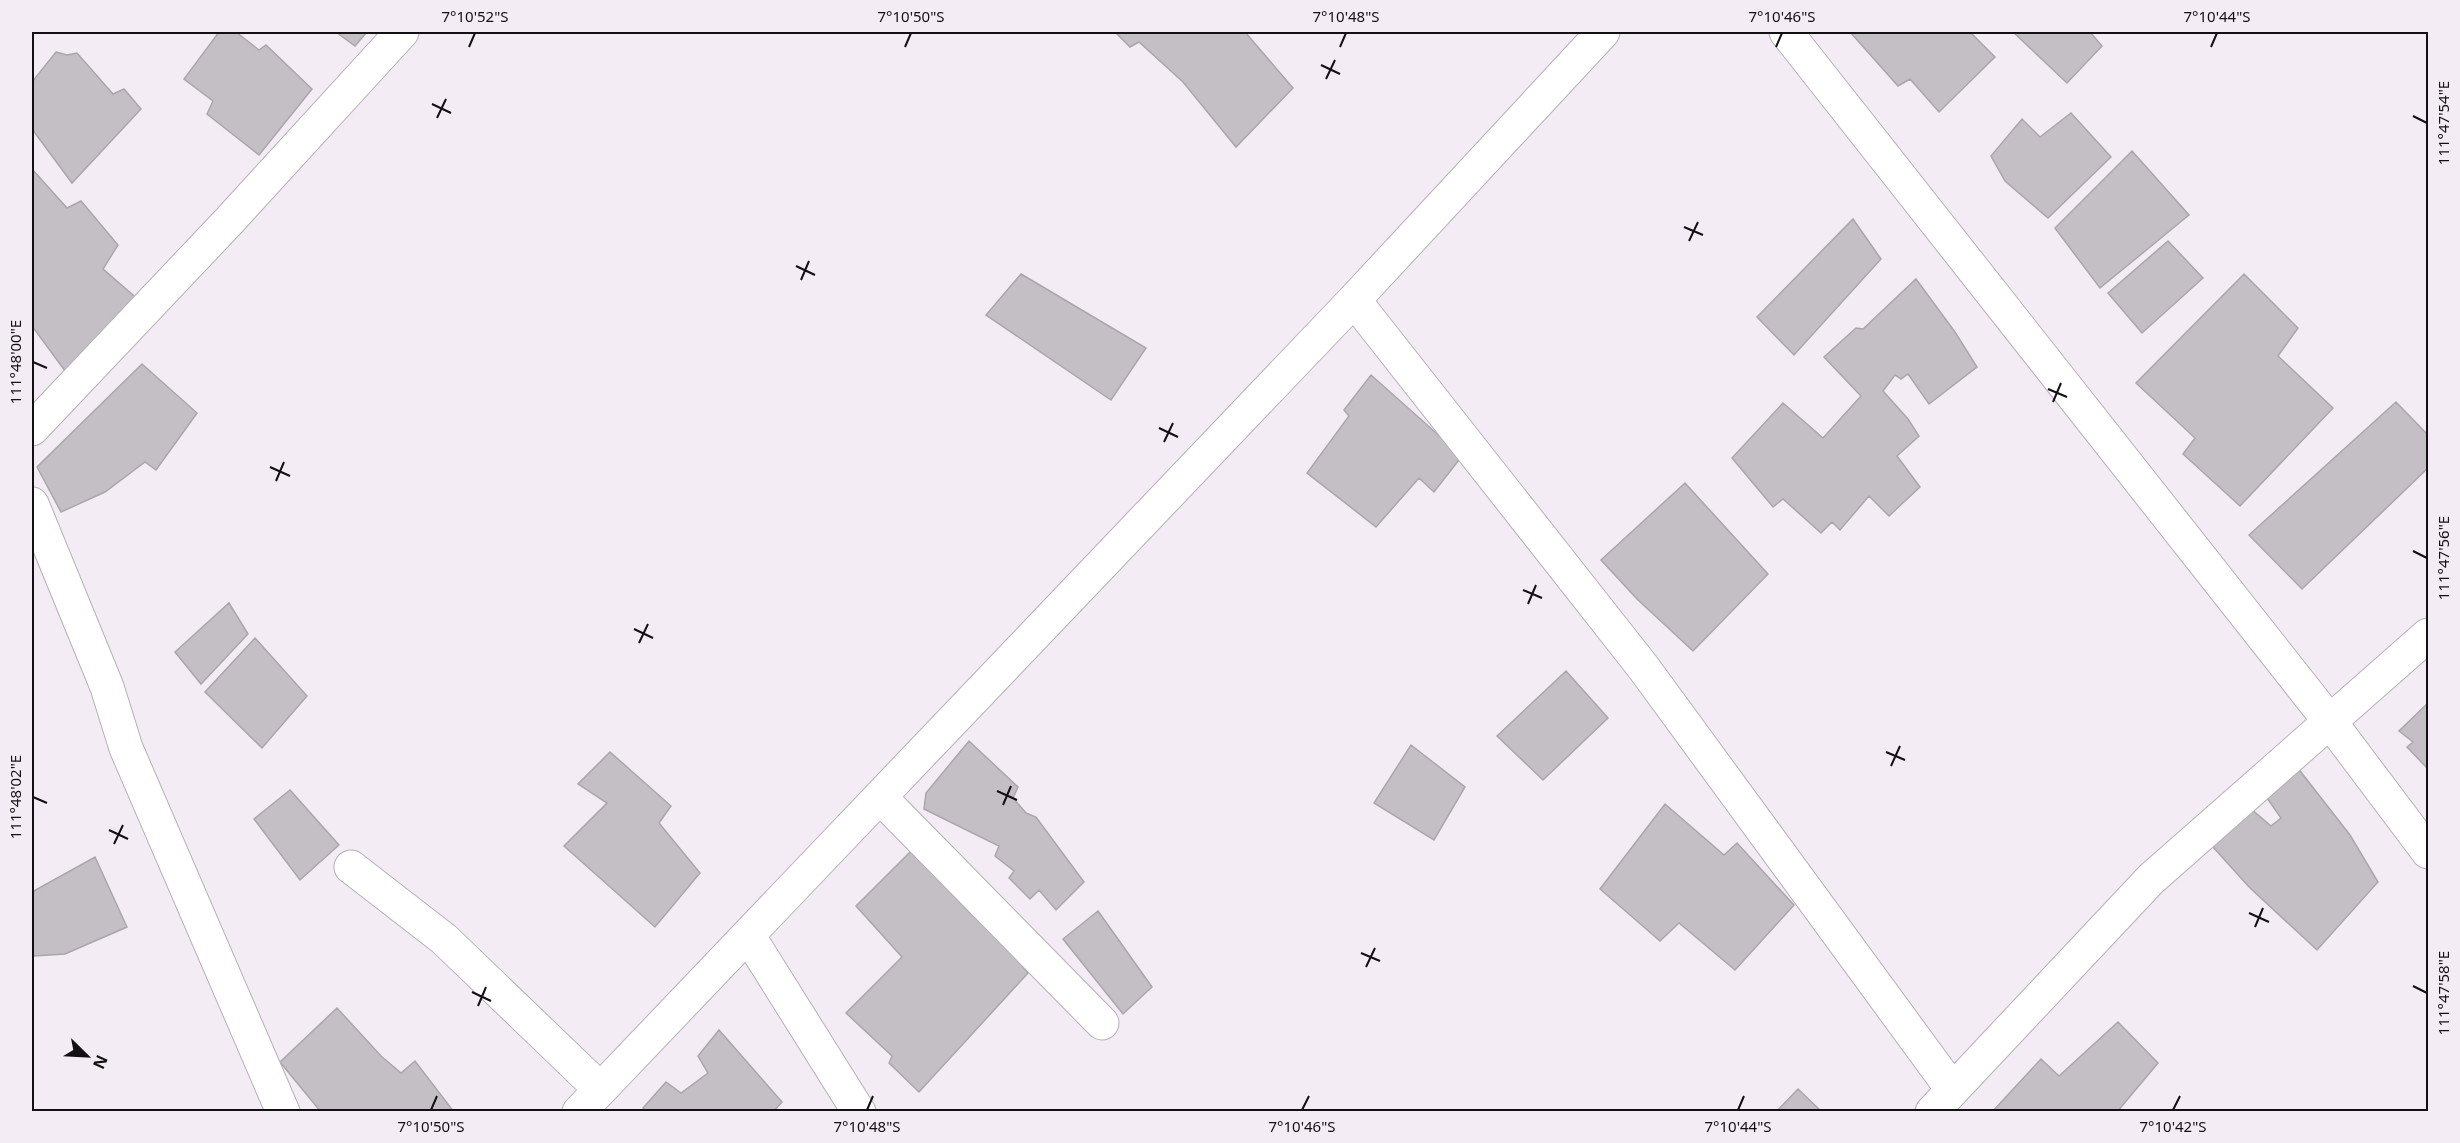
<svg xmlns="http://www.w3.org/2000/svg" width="2460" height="1143" font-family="'Noto Sans',sans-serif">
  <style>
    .building { fill: #c4bec5; stroke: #aba5ac; stroke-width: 1.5 }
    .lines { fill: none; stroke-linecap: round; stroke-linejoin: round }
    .street-casing { stroke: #b6b0b7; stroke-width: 35 }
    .street { stroke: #fff; stroke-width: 33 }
    .ticks { fill: none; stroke: #121012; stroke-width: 2 }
    .neatline { fill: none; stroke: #121012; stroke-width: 2 }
    .ticks-label { font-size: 15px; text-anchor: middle; fill: #121012 }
  </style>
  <rect width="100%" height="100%" fill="#f3ecf4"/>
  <path class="building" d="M219 32H236L259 50 266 45 312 89 259 155 207 114 213 101 184 79Z
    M336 32H367L355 46Z
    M1115 32H1245L1293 88 1236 147 1183 82 1139 42 1130 47Z
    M1850 32H1970L1995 57 1939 112 1910 79 1898 86Z
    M2013 32H2090L2102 46 2067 83Z
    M56 52 67 55 77 53 113 94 124 89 141 109 72 183 32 129V82Z
    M2071 113 2111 157 2048 218 2005 181 1991 156 2022 119 2040 137Z
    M2132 151 2189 215 2100 288 2055 228Z
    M32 169 67 208 81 201 118 245 103 269 140 301 71 379 32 326Z
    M1853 219 1881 259 1794 355 1757 317Z
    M2168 241 2203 278 2142 333 2108 293Z
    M1021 274 1146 348 1111 400 986 315Z
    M2244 274 2298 328 2278 356 2333 408 2240 506 2183 454 2195 438 2136 383Z
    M1916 279 1955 332 1977 367 1929 404 1908 374 1901 379 1895 375 1883 391 1908 419 1919 436 1897 456 1920 487 1889 516 1869 496 1840 530 1832 522 1821 533 1783 499 1773 507 1732 458 1783 403 1823 438 1861 396 1824 357 1856 328 1863 329Z
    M142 364 197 413 156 470 145 462 105 492 61 512 37 467Z
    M1371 375 1462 456 1434 492 1419 478 1376 527 1307 473 1349 416 1344 410Z
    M2396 402 2428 435V468L2302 589 2249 535Z
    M1685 483 1768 574 1693 651 1637 599 1601 560Z
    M229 603 248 634 201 684 175 652Z
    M255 638 307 696 262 748 205 692Z
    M1566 671 1608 718 1543 780 1497 736Z
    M2428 703V769L2407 747 2413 742 2399 731Z
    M969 741 1018 787 1013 798 1026 813 1036 817 1084 882 1056 910 1039 890 1030 899 1009 878 1014 871 995 856 999 846 924 809 926 793Z
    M1411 745 1465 787 1434 840 1374 803Z
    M610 752 671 806 659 823 700 873 655 927 564 846 607 803 578 784Z
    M2297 767 2350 835 2378 882 2317 950 2249 887 2213 847 2250 808 2271 826 2281 818 2265 795Z
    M290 790 339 845 300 880 254 819Z
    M1665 804 1724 855 1737 843 1794 905 1735 970 1679 923 1660 941 1600 889Z
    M912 850 969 912 1006 945 1028 973 919 1092 889 1063 892 1056 846 1013 902 957 856 906Z
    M95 857 127 927 65 954 34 956 32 953V892Z
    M1098 911 1152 987 1123 1014 1063 939Z
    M337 1008 381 1056 401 1073 415 1061 454 1112H321L280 1062Z
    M2118 1022 2158 1063 2117 1112H1992L2041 1059 2059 1076Z
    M719 1030 782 1102 773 1112H647L643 1108 666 1082 681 1093 708 1073 698 1056Z
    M1798 1089 1822 1112H1776Z"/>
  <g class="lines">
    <g class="street-casing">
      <path id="street" d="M1786 32 2331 723 2428 852
        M1354 300 1643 667 1952 1089
        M32 429 229 221 402 32
        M32 504 107 687 126 748 283 1112
        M880 797 1102 1023
        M351 867 444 939 600 1089
        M748 935 859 1112
        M579 1112 1354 300 1603 32
        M1932 1112 2151 879 2428 635"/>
    </g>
    <use href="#street" class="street"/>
  </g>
  <path class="ticks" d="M469 47 475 33M905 47 911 33M1340 47 1346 33M1776 47 1782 33M2211 47 2217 33M1321 65 1340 74M1326 79 1335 60M432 104 451 113M2413 116 2427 123M437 118 446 99M1684 227 1703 235M1689 241 1698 222M796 266 815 275M801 280 809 261M33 362 47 368M2048 389 2067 397M2053 402 2061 383M1159 428 1178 437M1164 442 1173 423M270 467 290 476M276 481 284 462M2413 551 2427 558M1523 590 1542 598M1528 604 1536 585M634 629 653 638M639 643 648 624M1886 752 1905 760M1891 766 1900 746M997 791 1017 800M33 797 47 803M1003 805 1011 786M109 830 128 839M114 844 123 825M2249 913 2269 922M2255 927 2263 908M1361 953 1380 961M1366 967 1375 948M2413 986 2427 993M472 992 491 1001M478 1006 486 987M431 1110 437 1096M867 1110 873 1096M1302 1110 1309 1096M1738 1110 1744 1096M2173 1110 2180 1096"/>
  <rect width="2460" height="1143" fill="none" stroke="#f3ecf4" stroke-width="66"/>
  <g transform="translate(87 1056) rotate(114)" stroke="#f3ecf4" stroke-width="4.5" paint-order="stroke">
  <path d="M0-4.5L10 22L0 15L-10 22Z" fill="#121012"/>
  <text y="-9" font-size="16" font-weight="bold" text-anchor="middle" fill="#121012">N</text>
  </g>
  <rect x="33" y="33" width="2394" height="1077" class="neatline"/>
  <g class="ticks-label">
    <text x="475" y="22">7°10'52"S</text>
    <text x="911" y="22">7°10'50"S</text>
    <text x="1346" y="22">7°10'48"S</text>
    <text x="1782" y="22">7°10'46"S</text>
    <text x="2217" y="22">7°10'44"S</text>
    <text transform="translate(2444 123) rotate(-90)" y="5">111°47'54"E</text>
    <text transform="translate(16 362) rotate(-90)" y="5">111°48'00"E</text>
    <text transform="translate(2444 558) rotate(-90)" y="5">111°47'56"E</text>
    <text transform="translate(16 797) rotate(-90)" y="5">111°48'02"E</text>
    <text transform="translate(2444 993) rotate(-90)" y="5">111°47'58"E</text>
    <text x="431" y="1132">7°10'50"S</text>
    <text x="867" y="1132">7°10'48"S</text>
    <text x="1302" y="1132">7°10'46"S</text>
    <text x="1738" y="1132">7°10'44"S</text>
    <text x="2173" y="1132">7°10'42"S</text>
  </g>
</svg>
